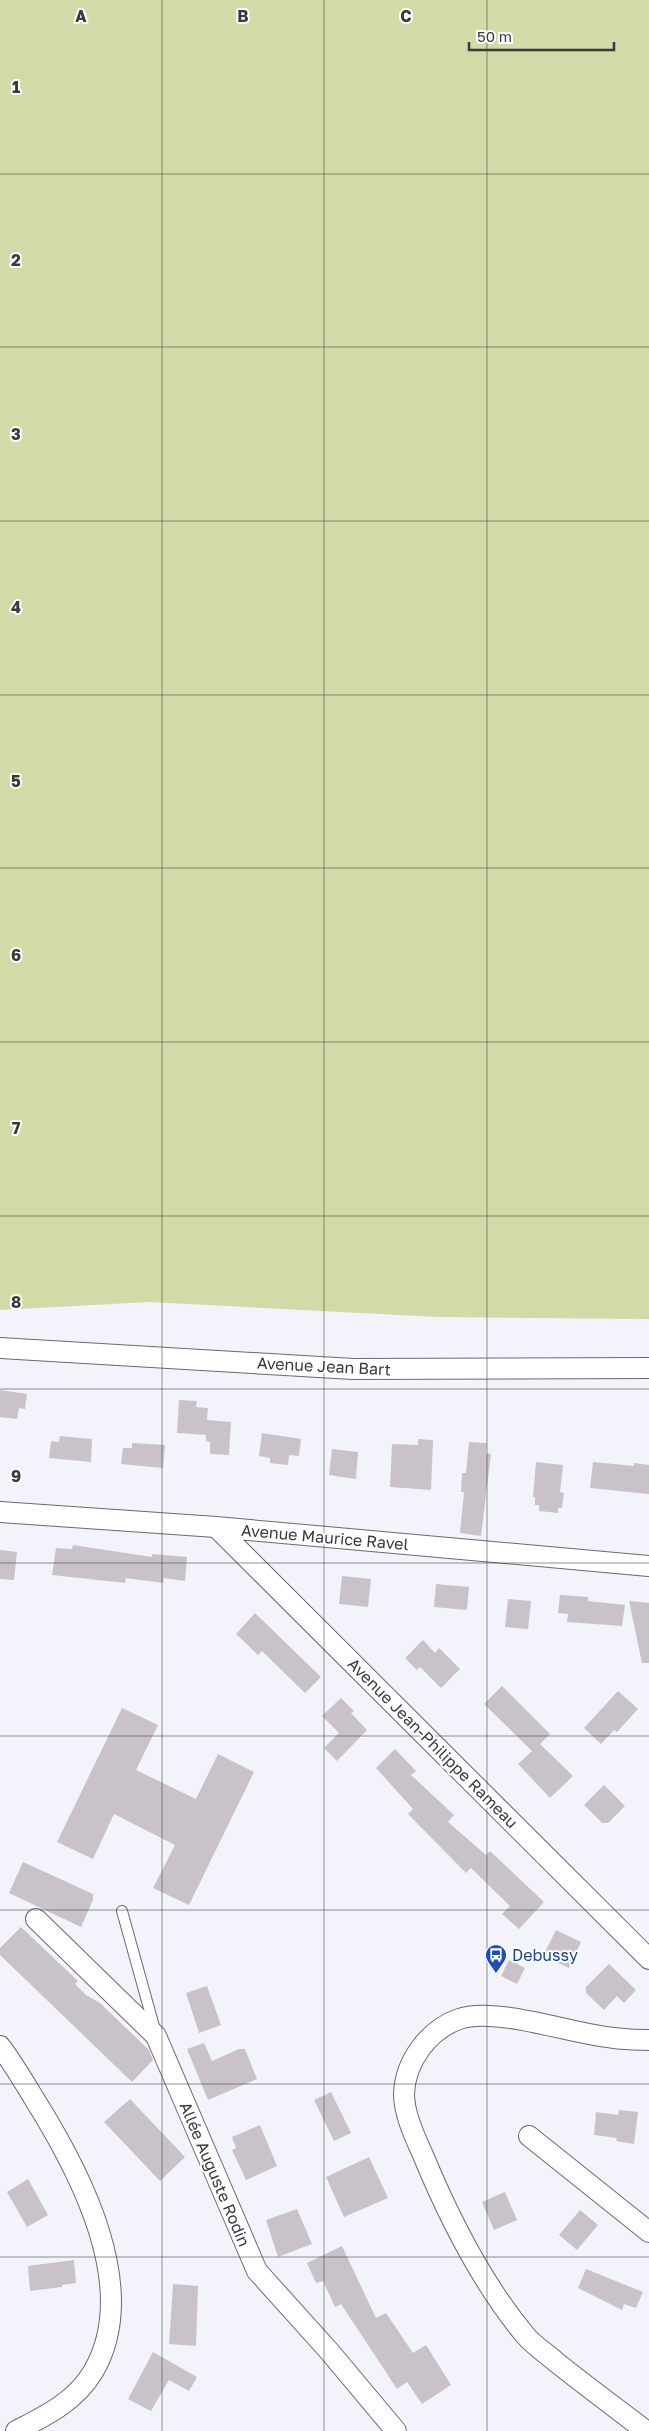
<svg xmlns="http://www.w3.org/2000/svg" width="649" height="2431" font-family="'Golos Text',sans-serif">
  <style>
    .green { fill: #d2dba7 }
    .building { fill: #c9c3c9 }
    .lines { fill: none; stroke-linecap: round; stroke-linejoin: round }
    .service-casing { stroke: #6a6970; stroke-width: 12 }
    .minor-casing { stroke: #6a6970; stroke-width: 22 }
    .service { stroke: #fff; stroke-width: 10 }
    .minor { stroke: #fff; stroke-width: 20 }
    .grid { fill: none; stroke: #3a3a3d; stroke-width: 1; stroke-opacity: 0.55 }
    .labels { text-anchor: middle; stroke-width: 4; stroke-linejoin: round; paint-order: stroke }
    .street-label { font-size: 16px; fill: #3a3a3d; stroke: #fff }
    .transit-label { font-size: 16px; fill: #164399; stroke: #fff; text-anchor: start }
    .grid-label { font-size: 16px; text-anchor: middle; font-weight: bold; fill: #3a3a3d; stroke: #fff; stroke-width: 4; stroke-linejoin: round; paint-order: stroke }
  </style>
  <rect width="100%" height="100%" fill="#f3f3fb"/>
  <path class="green" d="M0 0H649V1319L438 1317 149 1302 0 1310Z"/>
  <path class="building" d="M0 1390 27 1394 25 1409 19 1408 17 1419 0 1417Z
    M179 1400 197 1401 196 1407 208 1408 207 1420 231 1422 229 1455 210 1454V1442L206 1441V1435L177 1433Z
    M262 1433 301 1439 299 1456 289 1455 288 1465 270 1463V1458L259 1456Z
    M60 1436 92 1439 91 1462 49 1458 51 1441 59 1442Z
    M418 1439 433 1440 431 1490 390 1487 392 1444 418 1445Z
    M469 1442 487 1443 486 1453 491 1454 481 1536 460 1533 464 1492H461L462 1473H466Z
    M132 1443 165 1445 163 1468 121 1464 123 1448H132Z
    M332 1449 358 1452 356 1479 329 1475Z
    M536 1462 563 1465 560 1492 564 1493 562 1508H558V1513L539 1511V1505H535V1497H533Z
    M593 1462 634 1466V1463L649 1465V1494L590 1488Z
    M73 1545 152 1557V1554L187 1557 185 1581 164 1578 163 1583 126 1578 125 1583 52 1575 56 1548 72 1549Z
    M0 1550 17 1552 14 1580 0 1579Z
    M342 1576 371 1579 368 1607 339 1604Z
    M436 1584 469 1587 467 1610 434 1607Z
    M560 1595 588 1597V1601L625 1605 622 1626 567 1622 568 1614 558 1613Z
    M508 1599 531 1601 528 1629 505 1627Z
    M629 1601 649 1603V1663H642Z
    M255 1613 321 1677 305 1693 262 1651 258 1655 236 1634Z
    M423 1640 435 1653 439 1648 460 1669 441 1688 420 1667 417 1670 405 1658Z
    M502 1686 550 1734 540 1744 573 1776 550 1798 518 1764 532 1751 484 1704Z
    M618 1691 638 1709 617 1732 614 1730 601 1744 584 1728Z
    M341 1698 354 1711 351 1713 367 1730 337 1761 324 1748 339 1733 322 1716Z
    M122 1708 158 1725 136 1770 196 1799 218 1754 254 1772 189 1905 153 1888 175 1845 114 1814 93 1859 57 1842Z
    M395 1749 416 1771 411 1775 454 1815 448 1822 486 1855 490 1851 544 1902 519 1929 502 1914 510 1906 471 1868 466 1873 408 1814 413 1809 376 1768Z
    M604 1785 625 1806 608 1823H602L584 1805Z
    M23 1862 93 1894V1900L81 1927 9 1893Z
    M21 1927 78 1981 75 1984 86 1995 100 2003 149 2050 153 2060 132 2082 0 1955V1948Z
    M556 1930 581 1942 569 1968 550 1959 544 1954Z
    M509 1960 525 1968 517 1984 501 1976Z
    M609 1964 636 1990 624 2003 617 1996 604 2010 586 1993V1987Z
    M207 1986 221 2025 199 2033 186 1993Z
    M204 2043 212 2061 239 2049H245L257 2079 208 2100 187 2049Z
    M331 2092 351 2133 334 2141 314 2100Z
    M130 2099 185 2157 160 2181 104 2122Z
    M619 2110 638 2112 634 2144 616 2141 617 2138 594 2135 596 2112 618 2115Z
    M260 2125 277 2166 246 2180 232 2150 236 2148 232 2137Z
    M369 2157 388 2198 344 2217 326 2177Z
    M28 2179 48 2215 27 2227 7 2192Z
    M505 2192 517 2220 494 2230 482 2202Z
    M297 2209 312 2244 278 2257 266 2220Z
    M580 2210 598 2225 577 2250 559 2235Z
    M342 2246 376 2318 386 2313 413 2353 426 2345 451 2385 422 2404 407 2382 397 2389 341 2304 335 2307 323 2281 316 2283 307 2263Z
    M74 2260 76 2283 62 2285V2287L30 2291 28 2266Z
    M586 2269 643 2292 636 2308 624 2304 622 2310 578 2288Z
    M173 2284 198 2286 196 2346 169 2344Z
    M153 2352 197 2377 189 2391 169 2380 151 2411 128 2399Z"/>
  <g class="lines">
    <g class="service-casing">
      <path id="service" d="M122 1911 155 2030"/>
    </g>
    <g class="minor-casing">
      <path id="minor" d="M0 1348 353 1369 649 1368
        M0 1512 216 1527 649 1566
        M216 1527 649 1959
        M36 1919 156 2036 257 2271 329 2351 396 2431
        M0 2046C13 2063 24 2082 35 2100 80 2172 142 2289 93 2372 75 2402 45 2416 16 2431
        M529 2136 649 2232
        M646 2431C616 2408 586 2386 556 2362 546 2353 533 2345 525 2335 481 2282 449 2218 423 2155 415 2137 404 2114 404 2094 405 2062 428 2030 459 2019 491 2008 555 2028 589 2034 608 2038 630 2040 649 2040"/>
    </g>
    <use href="#service" class="service"/>
    <use href="#minor" class="minor"/>
  </g>
  <path class="grid" d="M162 0V2431M324 0V2431M487 0V2431M0 174H649M0 347H649M0 521H649M0 695H649M0 868H649M0 1042H649M0 1216H649M0 1389H649M0 1563H649M0 1736H649M0 1910H649M0 2084H649M0 2257H649"/>
  <defs>
    <g id="bus-pin" transform="scale(1.125)"><path d="M0 17L-7.5 6A9.5 9.5 0 1 1 7.5 6Z" fill="#1a4fb4" stroke="#fff"/><path d="M-5-6H5V4H4V6H2V4H-2V6H-4V4H-5ZM-3.5-4V0h7V-4ZM-3.5 1.2v1.5H-2V1.2ZM2 1.2v1.5H3.5V1.2Z" fill="#fff"/></g>
  </defs>
  <g fill-rule="evenodd">
    <use href="#bus-pin" x="496" y="1955"/>
  </g>
  <g class="labels">
    <g class="street-label">
      <text transform="translate(324 1366) rotate(3)" y="6">Avenue Jean Bart</text>
      <text transform="translate(325 1537) rotate(5)" y="6">Avenue Maurice Ravel</text>
      <text transform="translate(433 1743) rotate(45)" y="6">Avenue Jean-Philippe Rameau</text>
      <text transform="translate(215 2174) rotate(67)" y="6">Allée Auguste Rodin</text>
    </g>
    <g class="transit-label">
      <text x="512" y="1961">Debussy</text>
    </g>
  </g>
  <g class="grid-label">
    <text x="81" y="22">A</text>
    <text x="243" y="22">B</text>
    <text x="406" y="22">C</text>
    <text x="16" y="93">1</text>
    <text x="16" y="266">2</text>
    <text x="16" y="440">3</text>
    <text x="16" y="613">4</text>
    <text x="16" y="787">5</text>
    <text x="16" y="961">6</text>
    <text x="16" y="1134">7</text>
    <text x="16" y="1308">8</text>
    <text x="16" y="1482">9</text>
  </g>
  <path d="M469 42v8h145v-8" fill="none" stroke="#3a3a3d" stroke-width="2.5"/>
  <text x="477" y="42" font-size="15" fill="#3a3a3d" stroke="#ffffff" stroke-width="4" paint-order="stroke">50 m</text>
</svg>
